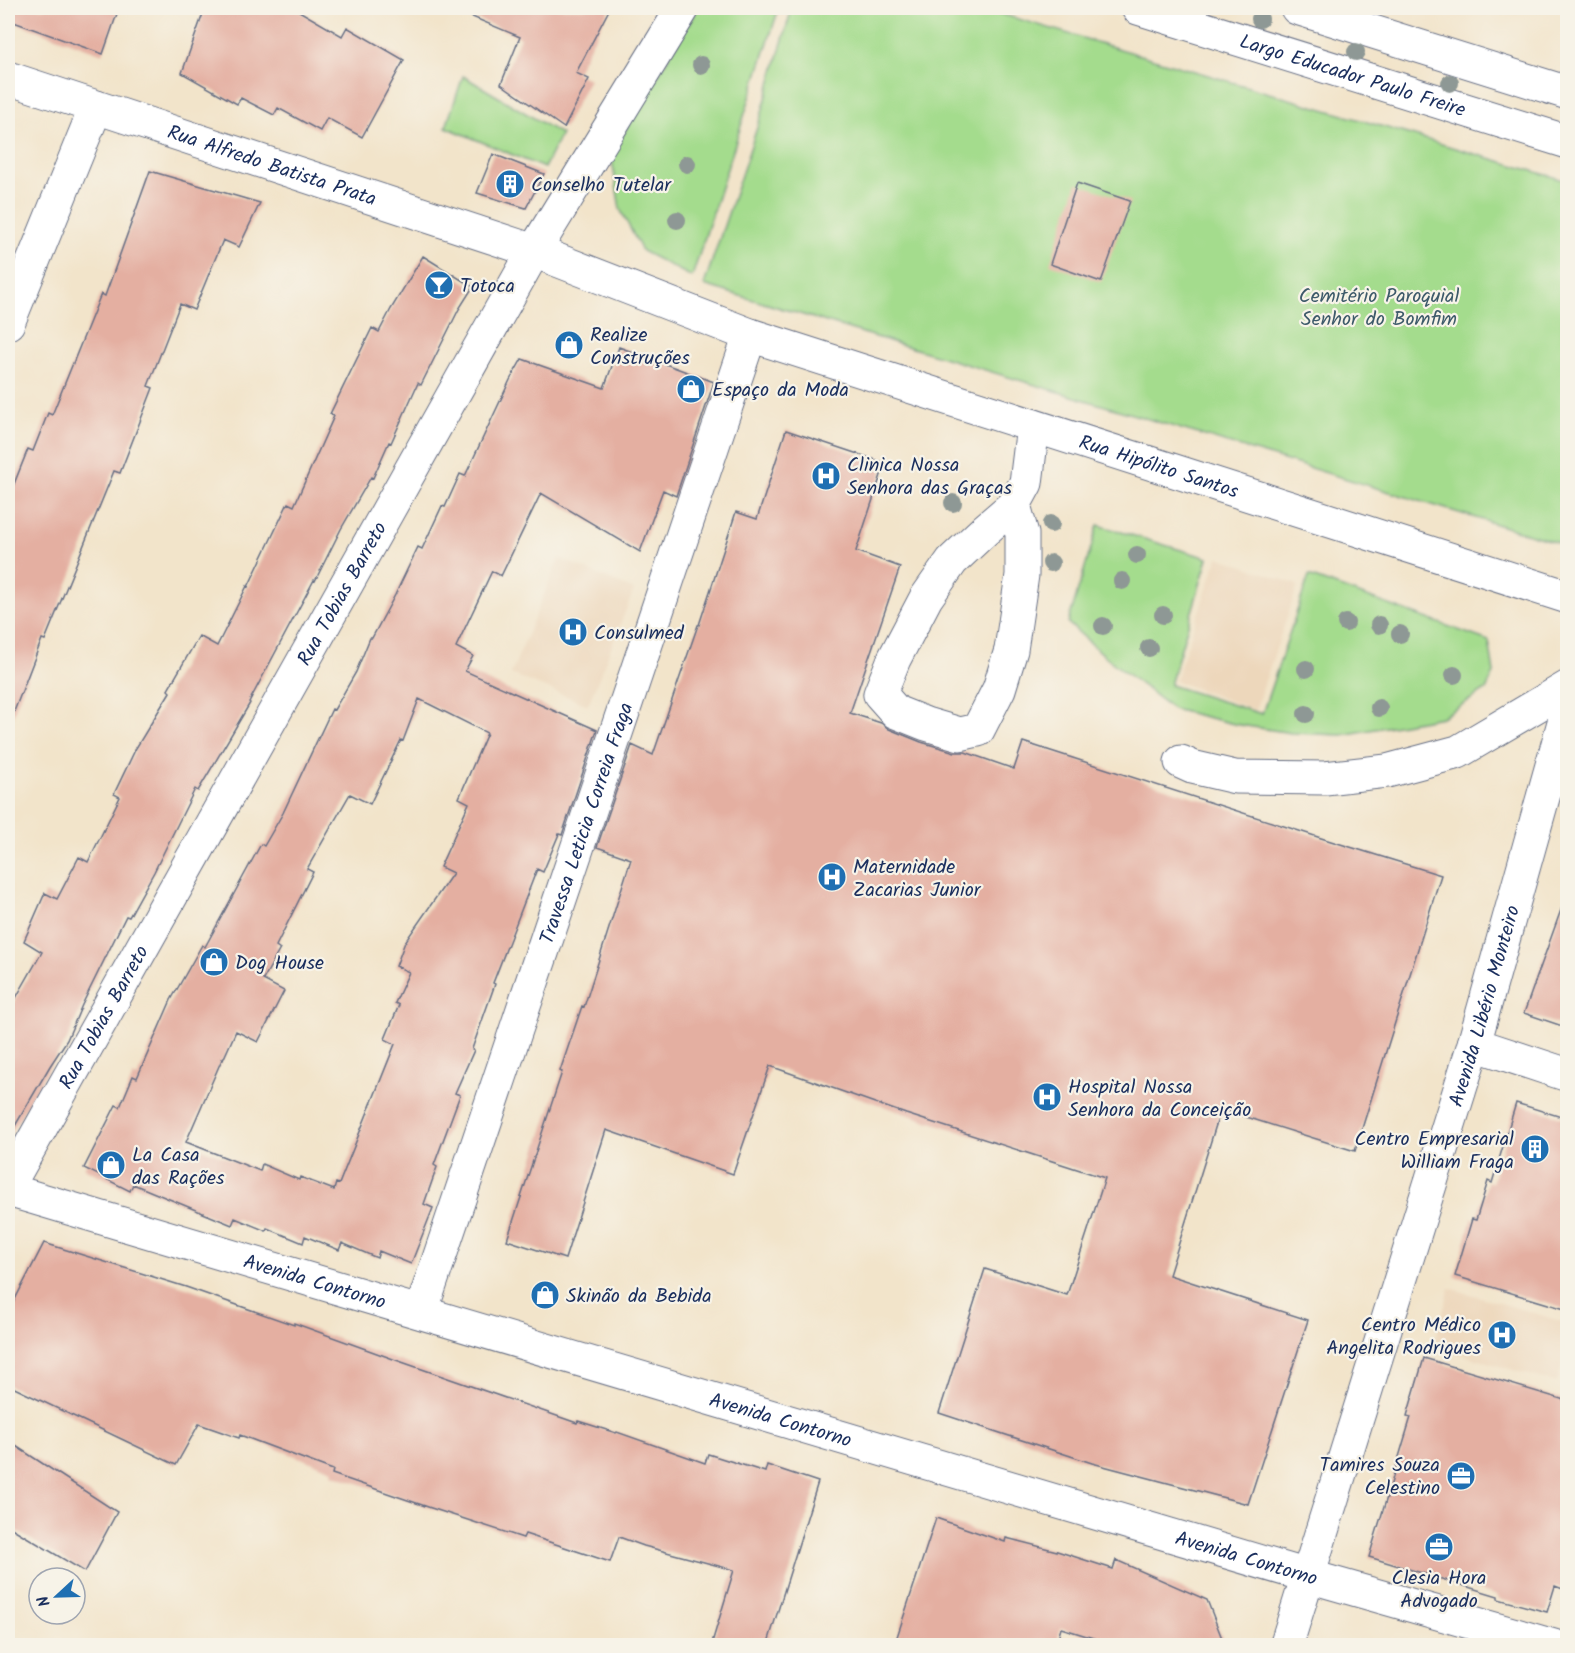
<svg xmlns="http://www.w3.org/2000/svg" width="1575" height="1653" font-family="Kalam,sans-serif">
  <style>
    .built { fill: #edd7bb }
    .green { fill: #a4dc8d; stroke: #608676; stroke-width: 1.5 }
    .building { fill: #e4afa1; fill-rule: evenodd }
    .lines { fill: none; stroke-linecap: round; stroke-linejoin: round }
    .minor-casing { stroke: #666e84; stroke-width: 35 }
    .major-casing { stroke: #666e84; stroke-width: 35 }
    .minor { stroke: #fff; stroke-width: 33 }
    .major { stroke: #fff; stroke-width: 33 }
    .tree { fill: #8e9895 }
    .labels { text-anchor: middle; stroke-width: 4.5; stroke-linejoin: round; paint-order: stroke }
    .street-label { font-size: 20px; fill: #1b2f5e; stroke: #f7f3e8 }
    .poi-label { font-size: 20px; fill: #1b2f5e; stroke: #f7f3e8; text-anchor: start }
    .park-label { font-size: 20px; fill: #3d5a6a; stroke: #f7f3e8 }
  </style>
  <rect width="100%" height="100%" fill="#f7f3e8"/>
  <filter id="ink" filterUnits="userSpaceOnUse"><feTurbulence type="fractalNoise" baseFrequency=".0167" numOctaves="2"/><feDisplacementMap in="SourceGraphic" scale="12" xChannelSelector="R" yChannelSelector="G"/><feConvolveMatrix kernelMatrix="1 2 1 2 8 2 1 2 1" color-interpolation-filters="sRGB"/></filter>
  <filter id="wash" filterUnits="userSpaceOnUse"><feTurbulence type="fractalNoise" baseFrequency=".008" numOctaves="4" result="noise"/><feDisplacementMap in="SourceGraphic" scale="24" xChannelSelector="R" yChannelSelector="G"/><feGaussianBlur stdDeviation="1.35" result="paint"/><feColorMatrix in="noise" values="0 0 0 0 0 0 0 0 0 0 0 0 0 0 0 0 0 1.4 0 .05"/><feComposite in="paint" operator="in"/></filter>
  <g filter="url(#wash)">
    <rect width="100%" height="100%" fill="#f2e4ca"/>
    <path class="built" d="M1218 557 1298 585 1255 710 1175 681Z
      M559 558 634 590 588 705 511 674Z
      M1450 1288 1567 1323V1347L1557 1383 1433 1346Z"/>
    <path class="green" d="M698 8H779L692 277 642 251 620 209 611 154Z
      M792 8H981L1567 181 1568 525 1562 544 704 285 761 116Z
      M463 76 561 134 544 168 446 127Z
      M1098 525 1208 558 1170 685 1262 714 1309 576 1489 641 1494 673 1486 690 1442 717 1342 735 1291 733 1234 724 1173 709 1113 663 1068 623Z"/>
    <g id="blocks">
      <path class="building" d="M8 8H119L103 54 8 20Z
        M205 8H294L342 36 347 27 404 60 362 137 327 118 320 131 278 108 274 115 241 98 237 104 182 73Z
        M451 8H610L576 73 589 79 564 128 501 84 520 37Z
        M493 154 544 174 526 208 477 193Z
        M150 171 260 203 239 247 223 240 194 310 180 304 148 386 153 388 120 473 114 471 45 640 42 639 10 722 8 721V499L28 449 33 451 48 413 52 415 101 294 105 296Z
        M1077 183 1130 201 1101 282 1050 264Z
        M423 256 473 287 459 309 421 385 418 383 391 443 389 442 373 478 371 477 341 529 315 581 314 580 249 702 250 703 198 791 195 789 154 872 129 917 126 916 82 1005 67 1040 50 1066 8 1138V1012L42 952 24 941 45 893 57 899 79 857 88 862 120 797 114 794 136 748 170 692 168 690 199 636 217 646 247 586 248 587 288 503 294 506 334 416 330 414 372 328 379 332 391 309Z
        M619 347 714 382 676 496 663 490 640 552 541 493 501 576 492 571 456 647 473 656 465 671 597 730 562 835 559 834 543 872 537 869 493 983 495 984 472 1049 474 1050 455 1093 460 1095 434 1165 437 1167 424 1204 433 1208 411 1264 379 1251 377 1258 342 1243 339 1250 305 1236 303 1243 267 1228 266 1231 235 1218 232 1225 133 1184 130 1191 84 1168 116 1105 120 1107 133 1076 137 1078 171 1000 202 945 205 947 261 844 264 846 283 813 332 709 334 710 356 672 370 638H372L395 595 418 547 422 549 442 506 445 507 460 474 465 476 510 380 522 359 604 388ZM419 699 487 733 459 798 469 803 440 867 453 873 405 942 396 966 409 972 395 1003 399 1005 385 1039 395 1044 339 1184 336 1183 334 1190 300 1177 299 1180 262 1164 260 1171 186 1142 222 1059 223 1060 236 1031 258 1042 284 991 263 980 280 949 276 946 313 872 307 869 350 794 370 804 401 740 403 741Z
        M786 430 885 463 856 551 900 567 850 713 881 723 889 729 921 742 955 752H965L1014 769 1023 742 1321 838 1441 875 1355 1151 1221 1109 1169 1275 1308 1320 1248 1504 1092 1463 939 1413 985 1269 1067 1295 1105 1178 906 1114 770 1066 733 1174 606 1130 565 1259 507 1240 562 1072 560 1071 582 1006 584 1007 631 859 597 847 632 745 653 755 698 625H699L736 512 757 519Z
        M1562 907 1568 908V1028L1524 1013Z
        M1516 1103 1568 1119V1310L1455 1276 1472 1219 1476 1220 1488 1181 1492 1183Z
        M44 1243 186 1287 294 1325V1323L396 1360 577 1423 578 1421 616 1433 617 1432 705 1463 708 1454 765 1472 767 1465 818 1482 767 1646H711L734 1570 644 1546 619 1537 610 1562 525 1534 523 1538 431 1508 332 1474 333 1470 240 1435 239 1438 199 1424 176 1465 8 1385V1313Z
        M1424 1358 1568 1401V1591L1555 1586 1547 1612 1498 1599V1596L1369 1557 1411 1417 1407 1416Z
        M8 1441 117 1512 85 1572 8 1526Z
        M936 1518 1005 1542 1006 1538 1057 1551 1113 1569 1116 1560 1207 1600 1225 1646H1119L1061 1628 1056 1646H894Z"/>
    </g>
  </g>
  <g filter="url(#ink)">
    <use href="#blocks" fill-opacity="0" stroke="#666e84" stroke-width="1.5"/>
    <g class="lines">
      <g class="minor-casing">
        <g id="minor">
          <path id="s1" d="M1138 8 1568 142"/>
          <path d="M1297 8 1568 93"/>
          <path id="s2" d="M8 78 534 251 750 335 1568 597"/>
          <path d="M8 323 96 107"/>
          <path d="M1014 505 1022 534V575L1011 650 999 689 978 730 960 734 926 724 896 712 880 694 894 659 926 598 952 561 985 530 1014 505 1026 483 1033 426"/>
          <path d="M1181 762 1192 767 1235 777 1325 778 1387 771 1458 752 1568 687"/>
          <path d="M1474 1044 1568 1075"/>
          <path id="s3" d="M8 1186 534 251 683 8"/>
          <path id="s4" d="M421 1312 750 335"/>
        </g>
      </g>
      <g class="major-casing">
        <g id="major">
          <path id="s5" d="M8 1190 1308 1576 1554 1646"/>
          <path id="s6" d="M1286 1646 1474 1044 1568 708"/>
        </g>
      </g>
      <use href="#minor" class="minor"/>
      <use href="#major" class="major"/>
    </g>
    <g class="tree">
      <circle cx="1260" cy="19" r="9"/>
      <circle cx="1356" cy="52" r="9"/>
      <circle cx="701" cy="65" r="9"/>
      <circle cx="1450" cy="83" r="9"/>
      <circle cx="687" cy="164" r="9"/>
      <circle cx="677" cy="220" r="9"/>
      <circle cx="953" cy="503" r="9"/>
      <circle cx="1051" cy="524" r="9"/>
      <circle cx="1137" cy="555" r="9"/>
      <circle cx="1051" cy="563" r="9"/>
      <circle cx="1122" cy="581" r="9"/>
      <circle cx="1163" cy="615" r="9"/>
      <circle cx="1346" cy="623" r="9"/>
      <circle cx="1379" cy="625" r="9"/>
      <circle cx="1103" cy="626" r="9"/>
      <circle cx="1400" cy="634" r="9"/>
      <circle cx="1149" cy="648" r="9"/>
      <circle cx="1306" cy="669" r="9"/>
      <circle cx="1454" cy="675" r="9"/>
      <circle cx="1379" cy="708" r="9"/>
      <circle cx="1306" cy="714" r="9"/>
    </g>
  </g>
  <defs>
    <g id="building-disc" transform="scale(1.5)"><circle r="9.5" fill="#1f6fb2" stroke="#f7f3e8"/><path d="M-4-6H4V6H1V3H-1V6H-4ZM-2.5-4.3h1.7v1.8h-1.7ZM.8-4.3h1.7v1.8H.8ZM-2.5-1h1.7V.8h-1.7ZM.8-1h1.7V.8H.8Z" fill="#fff"/></g>
    <g id="bar-disc" transform="scale(1.5)"><circle r="9.5" fill="#1f6fb2" stroke="#f7f3e8"/><path d="M-6-5H6L.8 .8V4.5H3.5V6h-7V4.5H-.8V.8Z" fill="#fff"/></g>
    <g id="shop-disc" transform="scale(1.5)"><circle r="9.5" fill="#1f6fb2" stroke="#f7f3e8"/><path d="M-5-2.5h2.3a2.7 3.5 0 0 1 5.4 0H5L5.5 6h-11ZM-1.5-2.5h3a1.5 2.3 0 0 0-3 0Z" fill="#fff"/></g>
    <g id="hospital-disc" transform="scale(1.5)"><circle r="9.5" fill="#1f6fb2" stroke="#f7f3e8"/><path d="M-5-5h3v3.5h4V-5h3V5h-3V1.5h-4V5h-3Z" fill="#fff"/></g>
    <g id="office-disc" transform="scale(1.5)"><circle r="9.5" fill="#1f6fb2" stroke="#f7f3e8"/><path d="M-6-3h4V-5.5h4V-3h4V5H-6ZM-1-4.5V-3h2v-1.5ZM-6 0V1H6V0Z" fill="#fff"/></g>
  </defs>
  <g fill-rule="evenodd">
    <use href="#building-disc" x="510" y="184"/>
    <use href="#bar-disc" x="439" y="285"/>
    <use href="#shop-disc" x="569" y="345"/>
    <use href="#shop-disc" x="691" y="389"/>
    <use href="#hospital-disc" x="826" y="476"/>
    <use href="#hospital-disc" x="573" y="632"/>
    <use href="#hospital-disc" x="832" y="877"/>
    <use href="#shop-disc" x="214" y="962"/>
    <use href="#hospital-disc" x="1047" y="1097"/>
    <use href="#building-disc" x="1535" y="1149"/>
    <use href="#shop-disc" x="111" y="1165"/>
    <use href="#shop-disc" x="545" y="1295"/>
    <use href="#hospital-disc" x="1502" y="1335"/>
    <use href="#office-disc" x="1461" y="1476"/>
    <use href="#office-disc" x="1439" y="1547"/>
  </g>
  <g class="labels">
    <g class="street-label">
      <text dy="7" stroke="none"><textPath href="#s1" startOffset="225">Largo Educador Paulo Freire</textPath></text>
      <text dy="7" stroke="none"><textPath href="#s2" startOffset="278">Rua Alfredo Batista Prata</textPath></text>
      <text dy="7" stroke="none"><textPath href="#s2" startOffset="1215">Rua Hipólito Santos</textPath></text>
      <text dy="7" stroke="none"><textPath href="#s3" startOffset="680">Rua Tobias Barreto</textPath></text>
      <text dy="7" stroke="none"><textPath href="#s4" startOffset="516">Travessa Leticia Correia Fraga</textPath></text>
      <text dy="7" stroke="none"><textPath href="#s6" startOffset="670">Avenida Libério Monteiro</textPath></text>
      <text dy="7" stroke="none"><textPath href="#s3" startOffset="194">Rua Tobias Barreto</textPath></text>
      <text dy="7" stroke="none"><textPath href="#s5" startOffset="320">Avenida Contorno</textPath></text>
      <text dy="7" stroke="none"><textPath href="#s5" startOffset="806">Avenida Contorno</textPath></text>
      <text dy="7" stroke="none"><textPath href="#s5" startOffset="1292">Avenida Contorno</textPath></text>
    </g>
    <g class="poi-label">
      <text x="531" y="191">Conselho Tutelar</text>
      <text x="460" y="292">Totoca</text>
      <text x="590" y="341">Realize<tspan x="590" dy="23">Construções</tspan></text>
      <text x="712" y="396">Espaço da Moda</text>
      <text x="847" y="471">Clinica Nossa<tspan x="847" dy="23">Senhora das Graças</tspan></text>
      <text x="594" y="639">Consulmed</text>
      <text x="853" y="873">Maternidade<tspan x="853" dy="23">Zacarias Junior</tspan></text>
      <text x="235" y="969">Dog House</text>
      <text x="1068" y="1093">Hospital Nossa<tspan x="1068" dy="23">Senhora da Conceição</tspan></text>
      <text x="1514" y="1145" text-anchor="end">Centro Empresarial<tspan x="1514" dy="23">William Fraga</tspan></text>
      <text x="132" y="1161">La Casa<tspan x="132" dy="23">das Rações</tspan></text>
      <text x="566" y="1302">Skinão da Bebida</text>
      <text x="1481" y="1331" text-anchor="end">Centro Médico<tspan x="1481" dy="23">Angelita Rodrigues</tspan></text>
      <text x="1440" y="1471" text-anchor="end">Tamires Souza<tspan x="1440" dy="23">Celestino</tspan></text>
      <text x="1439" y="1584" text-anchor="middle">Clesia Hora<tspan x="1439" dy="23">Advogado</tspan></text>
    </g>
    <g class="park-label">
      <text x="1379" y="302">Cemitério Paroquial<tspan x="1379" dy="23">Senhor do Bomfim</tspan></text>
    </g>
  </g>
  <rect width="1575" height="1653" fill="none" stroke="#f7f3e8" stroke-width="30"/>
  <g transform="translate(57 1596) rotate(248)"><circle r="28" fill="#f7f3e8" stroke="#9fa5b1" stroke-width="1.5"/>
  <path d="M0-4.5L10 22L0 15L-10 22Z" fill="#1f6fb2"/>
  <text y="-9" font-size="16" font-weight="bold" text-anchor="middle" fill="#1b2f5e">N</text>
  </g>
</svg>
